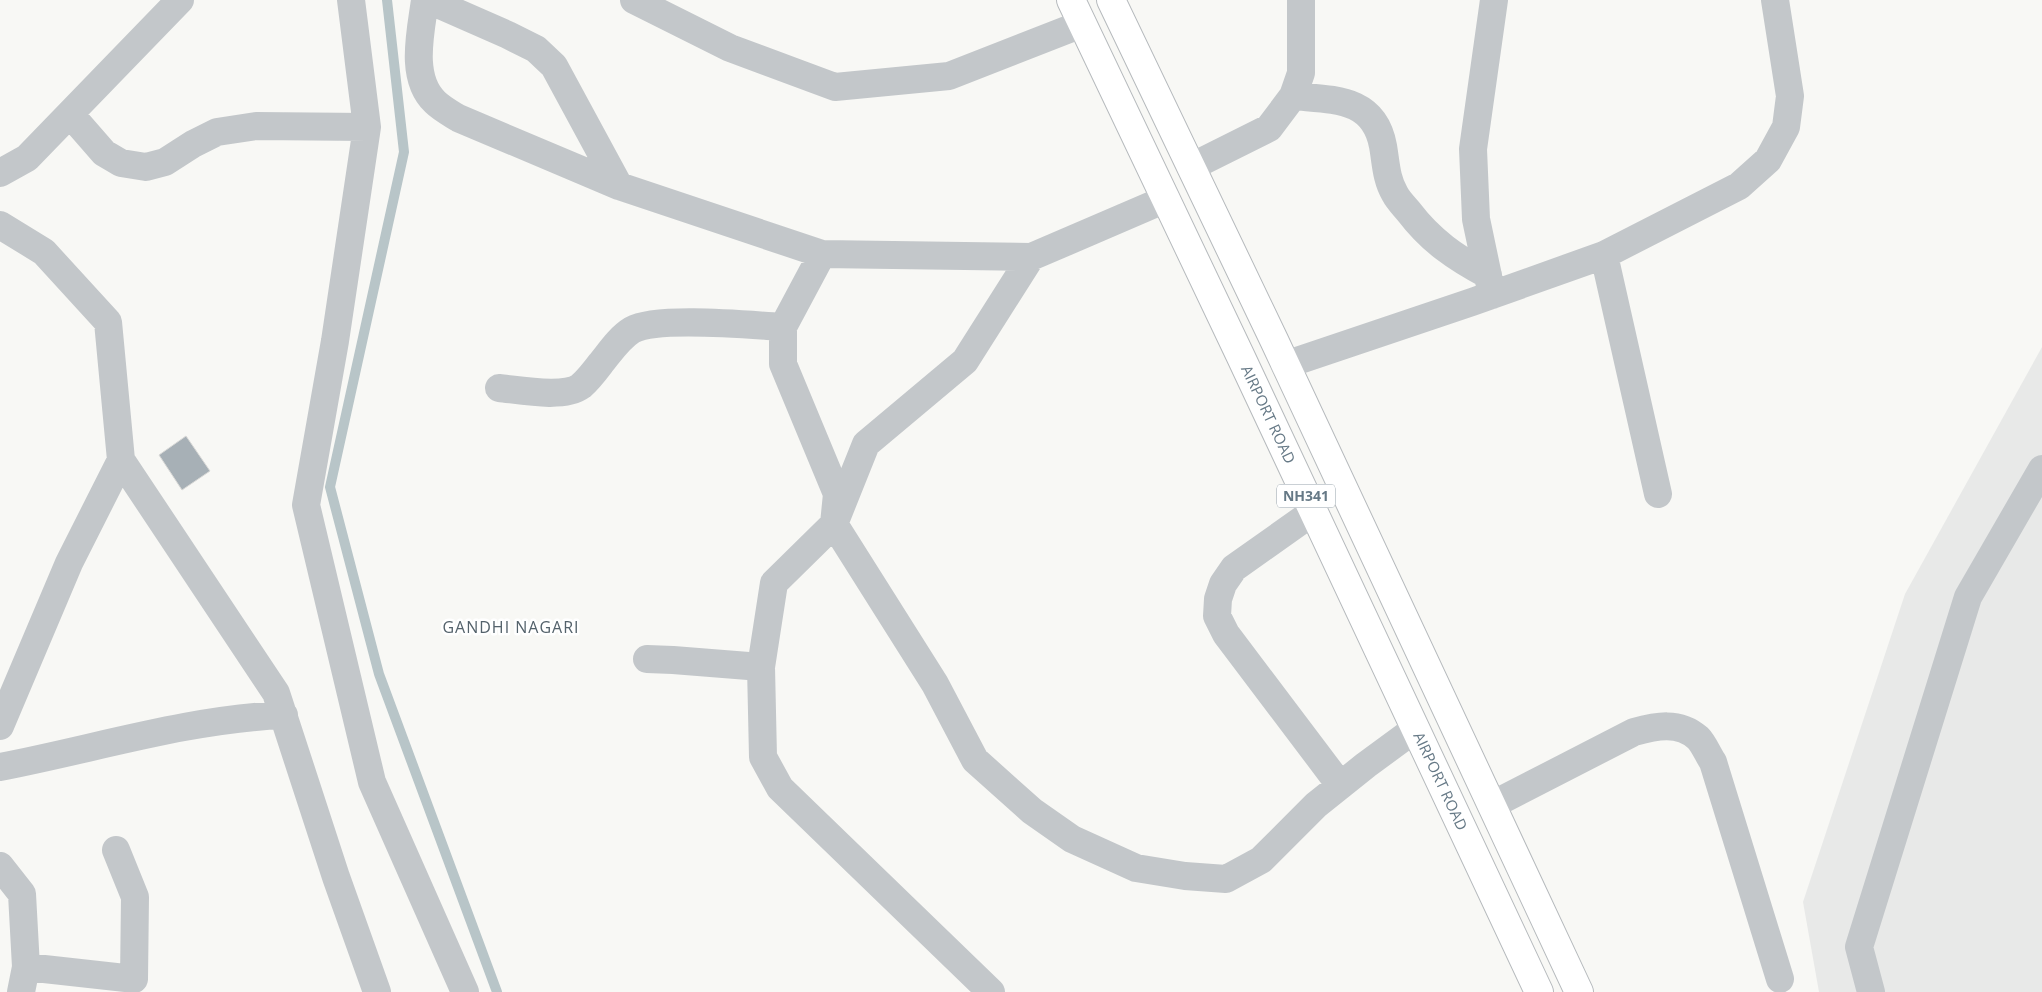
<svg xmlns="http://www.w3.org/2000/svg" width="2042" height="992" font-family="'Open Sans',sans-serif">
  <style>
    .built { fill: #e8e9e8 }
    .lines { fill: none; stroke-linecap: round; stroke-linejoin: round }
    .stream { stroke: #b8c5c8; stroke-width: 10 }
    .building { fill: #a7b0b6; stroke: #d9d9d7 }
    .highway-casing { stroke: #b6babd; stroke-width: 30 }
    .street { stroke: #c3c7ca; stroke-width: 28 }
    .highway { stroke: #fff; stroke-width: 28 }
    .labels { text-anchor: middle; stroke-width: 5; stroke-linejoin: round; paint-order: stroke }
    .shield { fill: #fff; stroke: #94a1aa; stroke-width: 1 }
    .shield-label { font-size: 14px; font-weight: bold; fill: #667986 }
    .street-label { font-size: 15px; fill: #667986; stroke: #fff }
    .neighbourhood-label { font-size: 16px; letter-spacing: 1px; fill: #54626b; stroke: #fff }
  </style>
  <rect width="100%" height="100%" fill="#f8f8f5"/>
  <path class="built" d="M2042 347V992H1819L1803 902 1905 594Z"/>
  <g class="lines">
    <path class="stream" d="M387 0 404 152 330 487 379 674 497 992"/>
  </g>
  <path class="building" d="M186 436 210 471 182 490 159 455Z"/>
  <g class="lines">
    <g class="highway-casing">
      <g id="highway">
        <path id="s1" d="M1071 0 1240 355 1539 992"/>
        <path d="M1111 0 1274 340 1579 992"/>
      </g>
    </g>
    <path class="street" d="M351 0 367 127 335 341 306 505 372 782 465 992
      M425 0C421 31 409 77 435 102 441 108 450 113 458 118L619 186 822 254 1031 257 1166 199
      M433 0 442 6 508 35 536 49 554 66 619 186
      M634 0 730 48 835 87 949 76 1082 24
      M1293 96C1333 100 1374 97 1383 146 1386 163 1386 179 1395 194 1398 200 1404 206 1409 212 1431 241 1456 258 1488 275
      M70 114 104 153 121 163 146 167 165 162 193 144 217 132 256 126 367 127
      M1191 167 1269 128 1293 96 1301 73V0
      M0 173 27 158 180 0
      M0 225 44 252 108 322 121 460 276 693 336 877 377 992
      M822 254 783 327V364L837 494 834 524 935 684 975 760 1032 811 1072 839 1136 868 1185 876 1226 879 1261 860 1316 805 1366 765 1415 729
      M1604 255 1658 494
      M1492 295 1476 219 1473 149 1494 0
      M1285 365 1472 302 1604 255 1739 186 1768 160 1786 127 1790 96 1775 0
      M499 388C519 390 564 399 581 386 588 380 595 371 601 363 610 352 619 338 632 330 657 316 750 325 783 327
      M1313 512 1234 568 1223 584 1218 599 1217 616 1226 634 1340 785
      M647 659 673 660 761 667 774 583 834 524 866 444 965 361 1031 257
      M761 667 763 757 780 788 991 992
      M0 726 69 563 121 460
      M0 767C94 749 188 719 284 715
      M1492 805 1634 732C1656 726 1679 721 1698 738 1704 744 1708 755 1713 762L1780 979
      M0 866 22 894 26 967 21 992
      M26 967 134 979 135 897 116 850
      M1871 992 1859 947 1968 597 2042 469"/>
    <use href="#highway" class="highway"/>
  </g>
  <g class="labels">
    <rect class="shield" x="1277" y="484.5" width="58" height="23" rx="4"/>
    <g class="shield-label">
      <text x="1306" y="501">NH341</text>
    </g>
    <g class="street-label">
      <text dy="5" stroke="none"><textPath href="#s1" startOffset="459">AIRPORT ROAD</textPath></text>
      <text dy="5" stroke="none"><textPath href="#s1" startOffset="864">AIRPORT ROAD</textPath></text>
    </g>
    <g class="neighbourhood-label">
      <text x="511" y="633">GANDHI NAGARI</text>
    </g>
  </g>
</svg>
